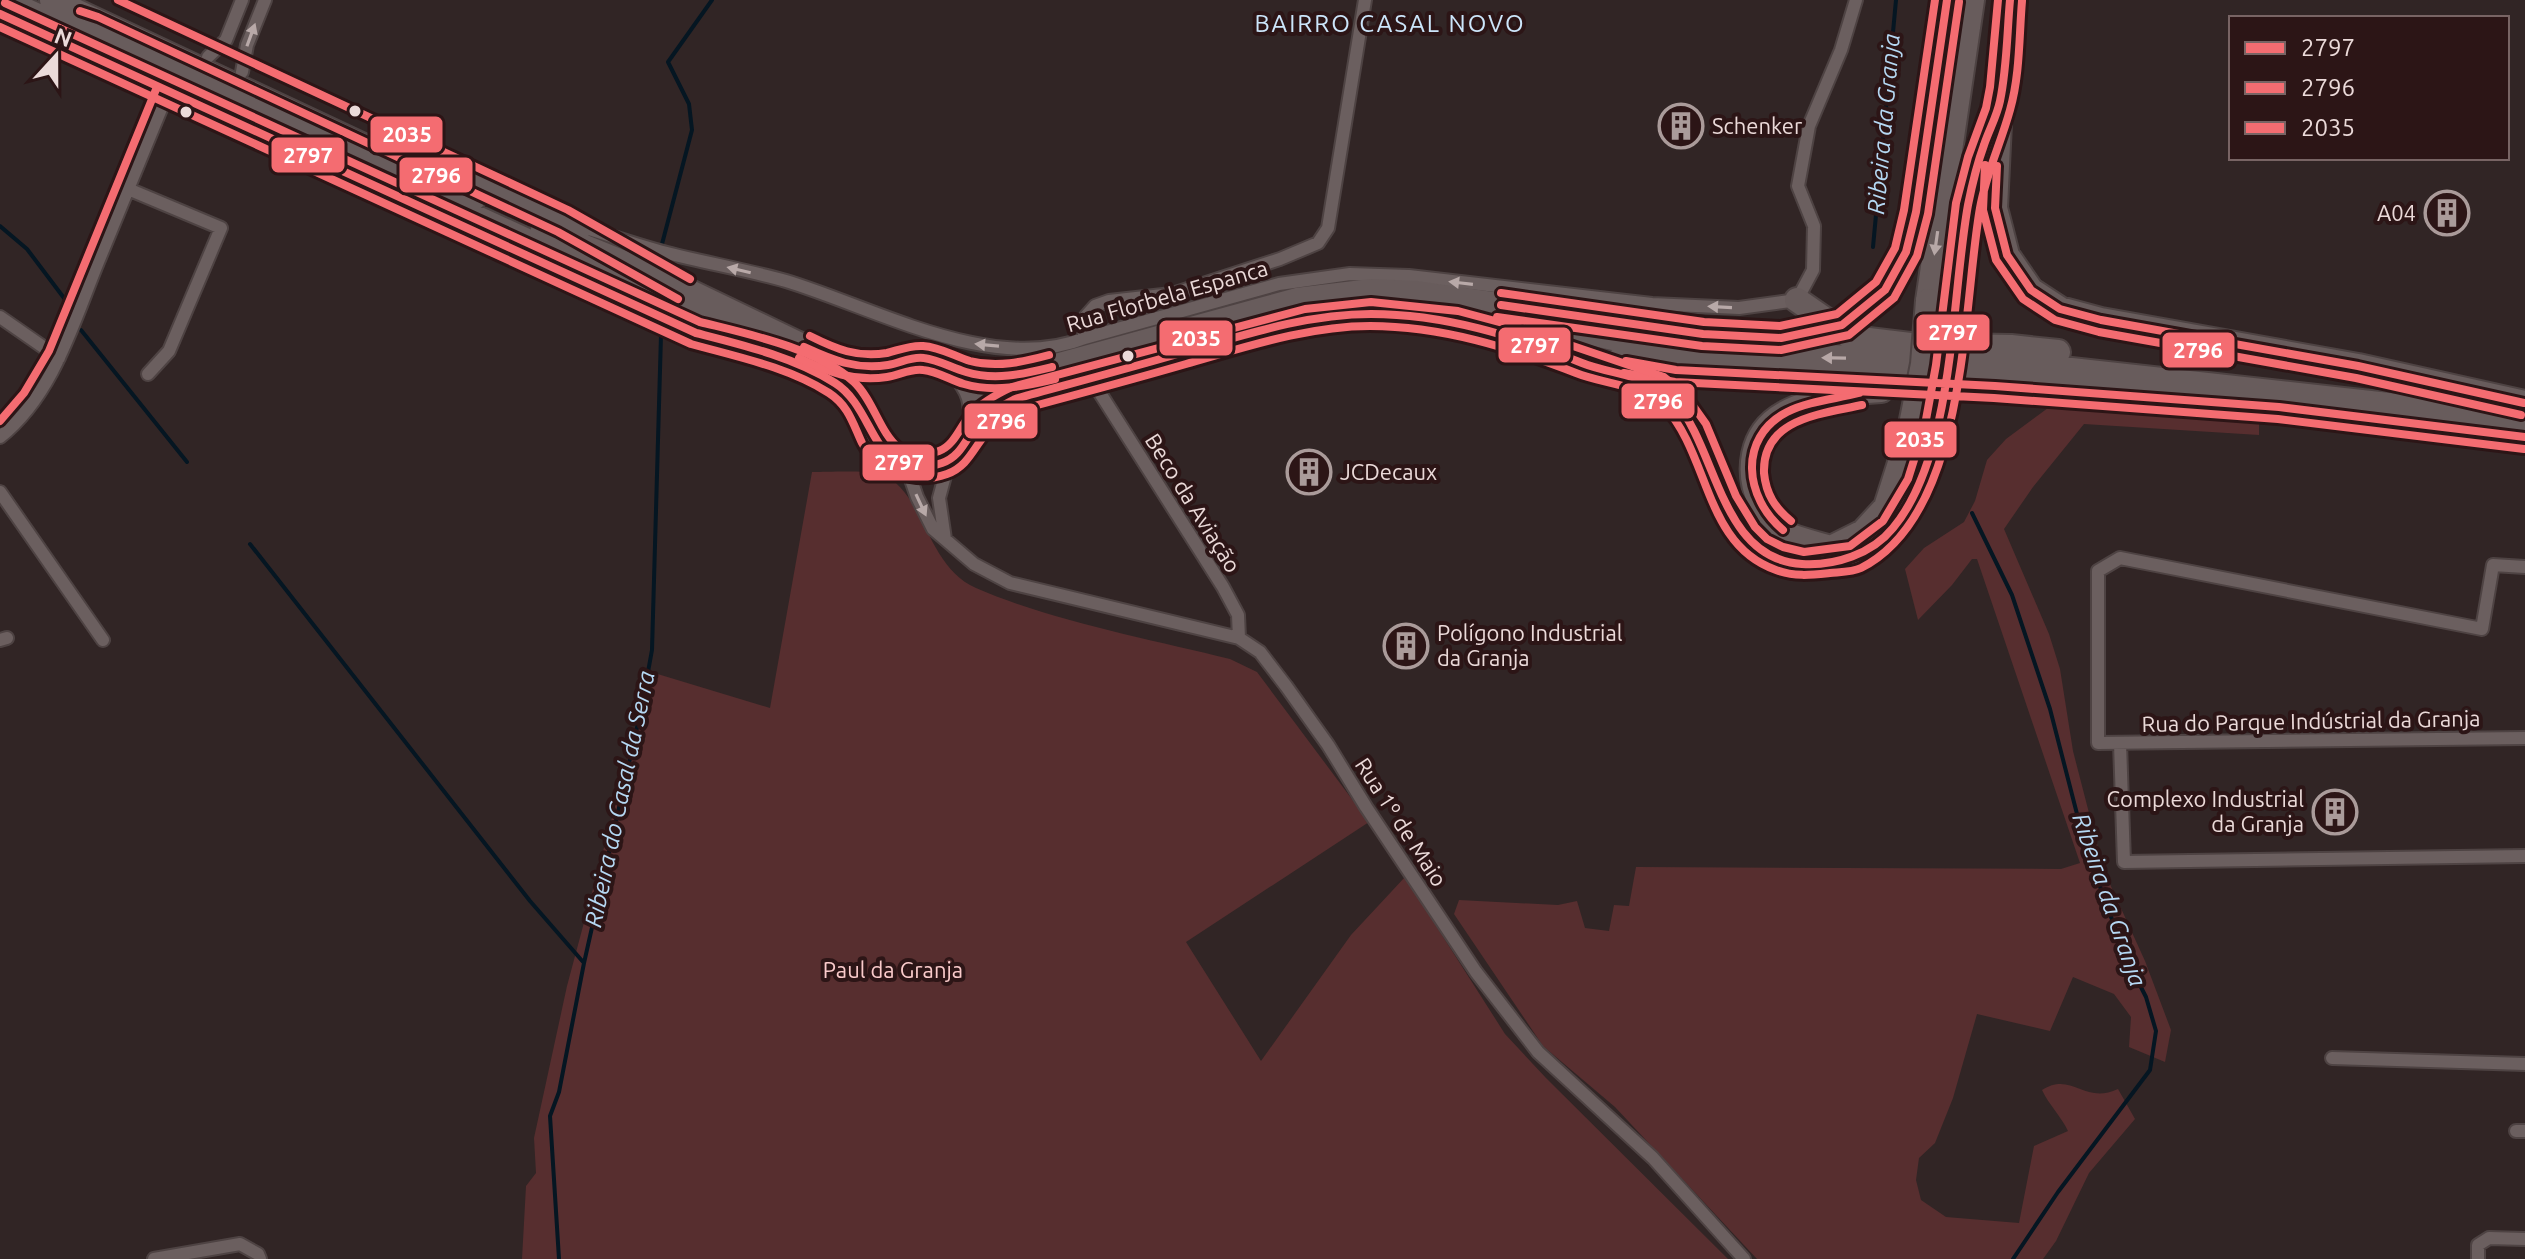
<svg xmlns="http://www.w3.org/2000/svg" width="2525" height="1259" font-family="Ubuntu,sans-serif">
  <style>
    .green { fill: #572e2f }
    .lines { fill: none; stroke-linecap: round; stroke-linejoin: round }
    .stream { stroke: #051622; stroke-width: 4 }
    .street-casing { stroke: #4e4343; stroke-width: 16 }
    .highway-casing { stroke: #4e4343; stroke-width: 28 }
    .street { stroke: #6b5f5f; stroke-width: 12 }
    .highway { stroke: #685c5c; stroke-width: 24 }
    .highway-bridge-casing { stroke: #4e4343; stroke-width: 28; stroke-linecap: butt }
    .highway-bridge { stroke: #685c5c; stroke-width: 24 }
    .bus-1-casing { stroke: #2c1516; stroke-width: 14 }
    .bus-2-casing { stroke: #2c1516; stroke-width: 14 }
    .bus-3-casing { stroke: #2c1516; stroke-width: 14 }
    .bus-1 { stroke: #f46c71; stroke-width: 8 }
    .bus-2 { stroke: #f46c71; stroke-width: 8 }
    .bus-3 { stroke: #f46c71; stroke-width: 8 }
    .oneway { fill: #b8a9a8 }
    .oneway2 { fill: #b7a8a7 }
    .bus-dot { fill: #ebdad9; stroke: #2c1516; stroke-width: 3 }
    .labels { text-anchor: middle; stroke-width: 8; stroke-linejoin: round; paint-order: stroke }
    .poi-label { font-size: 22px; fill: #ebdad9; stroke: #2c1516; text-anchor: start }
    .street-label { font-size: 22px; fill: #ebdad9; stroke: #2c1516 }
    .park-label { font-size: 22px; fill: #facbcb; stroke: #2c1516 }
    .neighbourhood-label { font-size: 24px; letter-spacing: 2px; fill: #cce6fb; stroke: #2c1516 }
    .water-label { font-size: 24px; font-style: italic; fill: #b5d8f3; stroke: #2c1516 }
    .line-badge { stroke: #2c1516; stroke-width: 3 }
    .badge-label { font-size: 22px; text-anchor: middle; font-weight: bold; fill: #fff }
  </style>
  <rect width="100%" height="100%" fill="#312525"/>
  <path class="green" d="M2052 405 2259 423V435L2084 424 2033 487 2004 529 2049 634 2060 669 2073 751 2104 871 2145 961 2171 1030 2165 1062 2129 1047 2131 1017 2114 994 2073 977 2050 1031 1977 1014 1953 1098 1935 1143 1919 1158 1916 1180 1921 1200 1946 1217 2019 1223 2034 1146 2068 1131C2061 1116 2049 1105 2042 1090 2072 1071 2084 1105 2118 1089L2135 1119 2089 1173 2056 1241 2043 1259H1757L1615 1107 1543 1046 1454 914 1459 900 1558 905 1577 901 1585 928 1609 931 1614 905 1629 906 1636 867 2061 869 2080 863 1977 559H1972L1952 585 1918 620 1905 569 1924 548 1964 522 1975 501 1987 460 2006 439Z
    M812 472C829 472 865 470 880 474 924 488 925 566 976 588 1052 621 1150 639 1230 659L1257 672 1369 822 1186 942 1261 1061 1351 935 1405 877 1505 1034 1546 1078 1728 1259H522L526 1186 536 1173 534 1138 567 986 651 672 770 708Z"/>
  <g class="lines">
    <path class="stream" d="M0 226 27 249 70 306
      M662 244 692 130 689 104 668 62 712 0
      M1873 247 1896 0
      M81 330 187 462
      M1972 513 2012 595 2050 709 2085 845 2126 958 2146 997 2156 1031 2150 1070 2058 1192 2013 1259
      M250 544 530 901 584 963
      M559 1259 550 1116 559 1092 584 963 641 710 652 650 661 335"/>
    <g class="street-casing">
      <path id="street" d="M208 57 226 40 242 0
        M242 72 247 45 265 0
        M128 189 221 228 169 351 148 374
        M574 224C605 234 636 245 667 253 706 263 747 270 786 281 875 308 993 375 1085 338L1279 284 1350 274 1409 276 1652 304 1739 308 1797 300 1813 270 1814 226 1798 186 1809 126 1841 50 1856 0
        M0 317 59 358
        M1085 338 1083 329 1086 316 1095 306 1109 301 1172 294 1280 259 1318 243 1328 228 1365 0
        M1100 393 1223 587 1238 615 1239 638
        M0 437C53 395 73 323 98 262 121 206 144 149 168 92
        M906 465 917 497 933 529 974 564 1010 583 1239 638 1260 652 1286 686 1328 745 1366 807 1476 972 1538 1052 1653 1158 1744 1259
        M0 492 103 640
        M945 539 939 498 949 461
        M2525 567 2493 565 2482 629 2120 558 2098 571V743L2525 738
        M0 640 7 638
        M2120 743 2124 862 2525 856
        M2332 1058 2525 1064
        M2516 1131H2525
        M154 1259 240 1244 258 1254 260 1259
        M2478 1259V1245L2489 1238 2525 1239"/>
    </g>
    <g class="highway-casing">
      <path id="highway" d="M3 0 836 383C849 394 861 405 867 421 872 433 875 443 885 453 894 462 906 465 918 467 964 471 964 430 993 410 999 406 1008 403 1015 399 1079 382 1144 364 1208 346 1262 331 1317 312 1374 314 1452 317 1519 337 1591 366 1615 376 1657 378 1674 399 1720 456 1714 549 1801 564 1838 570 1879 552 1901 521 1918 497 1925 465 1934 437
        M52 0 474 198
        M2010 0 2000 102 1995 208 2007 255 2031 290 2060 309 2101 320 2358 366 2525 403
        M456 171 578 230
        M543 230 661 278 840 364 862 369 916 357 937 359 957 369 982 376 1012 378 1297 300 1371 291 1417 293 1609 321
        M1885 290 1906 252 1916 212 1947 0
        M1797 300 1852 338 1910 345
        M1928 301 1972 0
        M1955 305 1967 208 1990 127
        M1581 331 1682 353 1901 359 2035 366 2525 420
        M1951 346 2011 347 2058 352
        M1619 360 1676 370 1995 386 2245 404
        M957 369C974 390 978 400 975 428
        M1881 390 1867 391C1843 397 1805 401 1784 414 1750 433 1746 472 1761 505 1764 509 1766 517 1769 521 1783 538 1812 542 1831 548L1863 532 1886 507 1909 435
        M2476 431 2525 437"/>
    </g>
    <use href="#street" class="street"/>
    <use href="#highway" class="highway"/>
    <g class="highway-bridge-casing">
      <path id="highway-bridge" d="M1609 321 1703 334 1781 338 1842 325 1885 290
        M1909 435 1923 364 1928 301
        M1934 437 1948 369 1955 305"/>
    </g>
    <use href="#highway-bridge" class="highway-bridge"/>
    <g class="bus-1-casing">
      <path id="bus-1" d="M0 14 696 333C743 345 794 357 835 383 878 410 871 487 942 463 962 456 966 437 979 423 989 412 1002 406 1015 399 1073 383 1130 368 1188 351 1247 334 1308 314 1371 314 1444 314 1515 336 1582 363 1612 375 1653 375 1675 401 1718 451 1720 559 1802 564 1835 566 1872 554 1893 528 1955 454 1951 298 1968 205 1972 185 1977 164 1984 145 1989 130 1997 116 2000 101 2007 68 2007 33 2010 0
        M1997 166 1995 208 2007 255 2031 290 2060 309 2101 320 2358 366 2524 403
        M1501 305 1703 334 1781 338 1842 325 1885 290 1906 252 1916 212 1947 0
        M804 347C832 360 856 370 888 365 900 363 912 356 924 358 939 360 952 368 966 372 995 381 1023 374 1052 367
        M1626 361 1676 370 1995 386 2279 407 2525 437
        M1783 530C1745 498 1737 438 1787 412 1809 401 1836 399 1859 393"/>
    </g>
    <g class="bus-2-casing">
      <path id="bus-2" d="M80 11 98 17 558 232 678 299
        M0 27 691 344C738 357 788 367 829 393 849 406 853 424 862 443 878 474 916 485 947 474 969 466 974 446 989 430 997 422 1009 416 1019 410 1075 395 1131 380 1186 364 1246 347 1308 326 1370 326 1442 326 1511 348 1576 373 1603 384 1643 385 1664 406 1710 455 1704 545 1776 570 1795 577 1811 575 1830 573 1840 572 1853 572 1861 568 1968 514 1962 310 1980 208 1986 173 2001 143 2010 110 2020 75 2019 37 2022 1
        M1985 165 1983 210 1996 260 2023 299 2055 320 2099 332 2356 378 2521 415
        M1497 317 1702 346 1781 350 1849 335 1894 298 1917 256 1928 214 1959 2
        M799 358C828 372 854 382 887 377 899 375 912 368 923 370 937 371 950 380 964 384 994 393 1025 386 1055 379
        M1624 373 1675 382 1994 398 2278 419 2524 449
        M1791 521C1775 508 1766 494 1764 473 1762 418 1822 414 1862 405"/>
    </g>
    <g class="bus-3-casing">
      <path id="bus-3" d="M118 0 568 210 690 279
        M5 3 700 322C748 334 817 348 854 382 883 409 884 471 939 451 955 445 960 426 971 414 982 402 997 394 1012 387L1305 309 1371 302 1458 311 1514 326 1664 377 1684 393 1706 424 1736 496 1755 527 1767 539 1783 547 1804 552 1850 546 1883 521 1908 479 1925 425 1936 365 1956 203 1968 157 1986 108 1990 87 1998 0
        M1501 293 1704 322 1780 326 1837 314 1876 282 1895 248 1904 210 1935 0
        M810 336C836 349 857 358 887 353 899 350 910 345 923 346 940 347 954 356 970 361 997 368 1023 362 1049 355
        M0 421 24 393 49 351 157 87"/>
    </g>
    <use href="#bus-1" class="bus-1"/>
    <use href="#bus-2" class="bus-2"/>
    <use href="#bus-3" class="bus-3"/>
  </g>
  <defs><path id="oneway-solid" d="M-6-.8H1V-3.2L6.5 0L1 3.2V.8H-6Z" transform="scale(2)"/></defs>
  <g class="oneway">
    <use href="#oneway-solid" transform="translate(251 35) rotate(-70)"/>
    <use href="#oneway-solid" transform="translate(739 270) rotate(-167)"/>
    <use href="#oneway-solid" transform="translate(1461 283) rotate(-173)"/>
    <use href="#oneway-solid" transform="translate(1720 307) rotate(-177)"/>
    <use href="#oneway-solid" transform="translate(987 345) rotate(-175)"/>
    <use href="#oneway-solid" transform="translate(921 505) rotate(65)"/>
  </g>
  <g class="oneway2">
    <use href="#oneway-solid" transform="translate(1936 243) rotate(98)"/>
    <use href="#oneway-solid" transform="translate(1834 358) rotate(-179)"/>
  </g>
  <defs>
    <g id="building-ring" transform="scale(2.3)"><circle r="9.5" fill="#2c1516" stroke="#aa9b9a" stroke-width="1.5"/><path d="M-4-6H4V6H1V3H-1V6H-4ZM-2.5-4.3h1.7v1.8h-1.7ZM.8-4.3h1.7v1.8H.8ZM-2.5-1h1.7V.8h-1.7ZM.8-1h1.7V.8H.8Z" fill="#aa9b9a"/></g>
  </defs>
  <g fill-rule="evenodd">
    <use href="#building-ring" x="1681" y="126"/>
    <use href="#building-ring" x="2447" y="213"/>
    <use href="#building-ring" x="1309" y="472"/>
    <use href="#building-ring" x="1406" y="646"/>
    <use href="#building-ring" x="2335" y="812"/>
  </g>
  <g class="bus-dot">
    <circle cx="355" cy="111" r="7"/>
    <circle cx="186" cy="112" r="7"/>
    <circle cx="1128" cy="356" r="7"/>
  </g>
  <g class="labels">
    <g class="poi-label">
      <text x="1712" y="134">Schenker</text>
      <text x="2416" y="221" text-anchor="end">A04</text>
      <text x="1340" y="480">JCDecaux</text>
      <text x="1437" y="641">Polígono Industrial<tspan x="1437" dy="25">da Granja</tspan></text>
      <text x="2304" y="807" text-anchor="end">Complexo Industrial<tspan x="2304" dy="25">da Granja</tspan></text>
    </g>
    <g class="street-label">
      <text transform="translate(1167 296) rotate(-16)" y="8">Rua Florbela Espanca</text>
      <text transform="translate(1193 503) rotate(58)" y="8">Beco da Aviação</text>
      <text transform="translate(2311 721) rotate(-1)" y="8">Rua do Parque Indústrial da Granja</text>
      <text transform="translate(1401 822) rotate(57)" y="8">Rua 1º de Maio</text>
    </g>
    <g class="park-label">
      <text x="893" y="978">Paul da Granja</text>
    </g>
    <g class="neighbourhood-label">
      <text x="1390" y="32">BAIRRO CASAL NOVO</text>
    </g>
    <g class="water-label">
      <text transform="translate(1884 124) rotate(-85)" y="8">Ribeira da Granja</text>
      <text transform="translate(620 799) rotate(-78)" y="8">Ribeira do Casal da Serra</text>
      <text transform="translate(2109 900) rotate(71)" y="8">Ribeira da Granja</text>
    </g>
  </g>
  <g class="line-badge">
    <rect x="369" y="115" width="75" height="39" rx="8" fill="#f46c71"/>
    <rect x="270" y="136" width="76" height="38" rx="8" fill="#f46c71"/>
    <rect x="398" y="156" width="76" height="38" rx="8" fill="#f46c71"/>
    <rect x="1915" y="313" width="76" height="39" rx="8" fill="#f46c71"/>
    <rect x="1158" y="319" width="76" height="38" rx="8" fill="#f46c71"/>
    <rect x="1497" y="326" width="75" height="38" rx="8" fill="#f46c71"/>
    <rect x="2161" y="331" width="75" height="38" rx="8" fill="#f46c71"/>
    <rect x="1620" y="382" width="76" height="38" rx="8" fill="#f46c71"/>
    <rect x="963" y="402" width="76" height="38" rx="8" fill="#f46c71"/>
    <rect x="1883" y="420" width="75" height="39" rx="8" fill="#f46c71"/>
    <rect x="861" y="443" width="75" height="39" rx="8" fill="#f46c71"/>
  </g>
  <g class="badge-label">
    <text x="407" y="142">2035</text>
    <text x="308" y="163">2797</text>
    <text x="436" y="183">2796</text>
    <text x="1953" y="340">2797</text>
    <text x="1196" y="346">2035</text>
    <text x="1535" y="353">2797</text>
    <text x="2198" y="358">2796</text>
    <text x="1658" y="409">2796</text>
    <text x="1001" y="429">2796</text>
    <text x="1920" y="447">2035</text>
    <text x="899" y="470">2797</text>
  </g>
  <rect x="2229" y="16" width="280" height="144" fill="#2c1516" stroke="#786464" stroke-width="2"/>
  <rect x="2245" y="42" width="40" height="12" fill="#f46c71" stroke="#786464" stroke-width="2"/>
  <text x="2301" y="56" font-size="24" fill="#ebdad9">2797</text>
  <rect x="2245" y="82" width="40" height="12" fill="#f46c71" stroke="#786464" stroke-width="2"/>
  <text x="2301" y="96" font-size="24" fill="#ebdad9">2796</text>
  <rect x="2245" y="122" width="40" height="12" fill="#f46c71" stroke="#786464" stroke-width="2"/>
  <text x="2301" y="136" font-size="24" fill="#ebdad9">2035</text>
  <g transform="translate(56 56) rotate(21)" stroke="#2c1516" stroke-width="6" paint-order="stroke">
  <path d="M0-6L14 30L0 20L-14 30Z" fill="#ebdad9"/>
  <text y="-12" font-size="22" font-weight="bold" text-anchor="middle" fill="#ebdad9">N</text>
  </g>
</svg>
